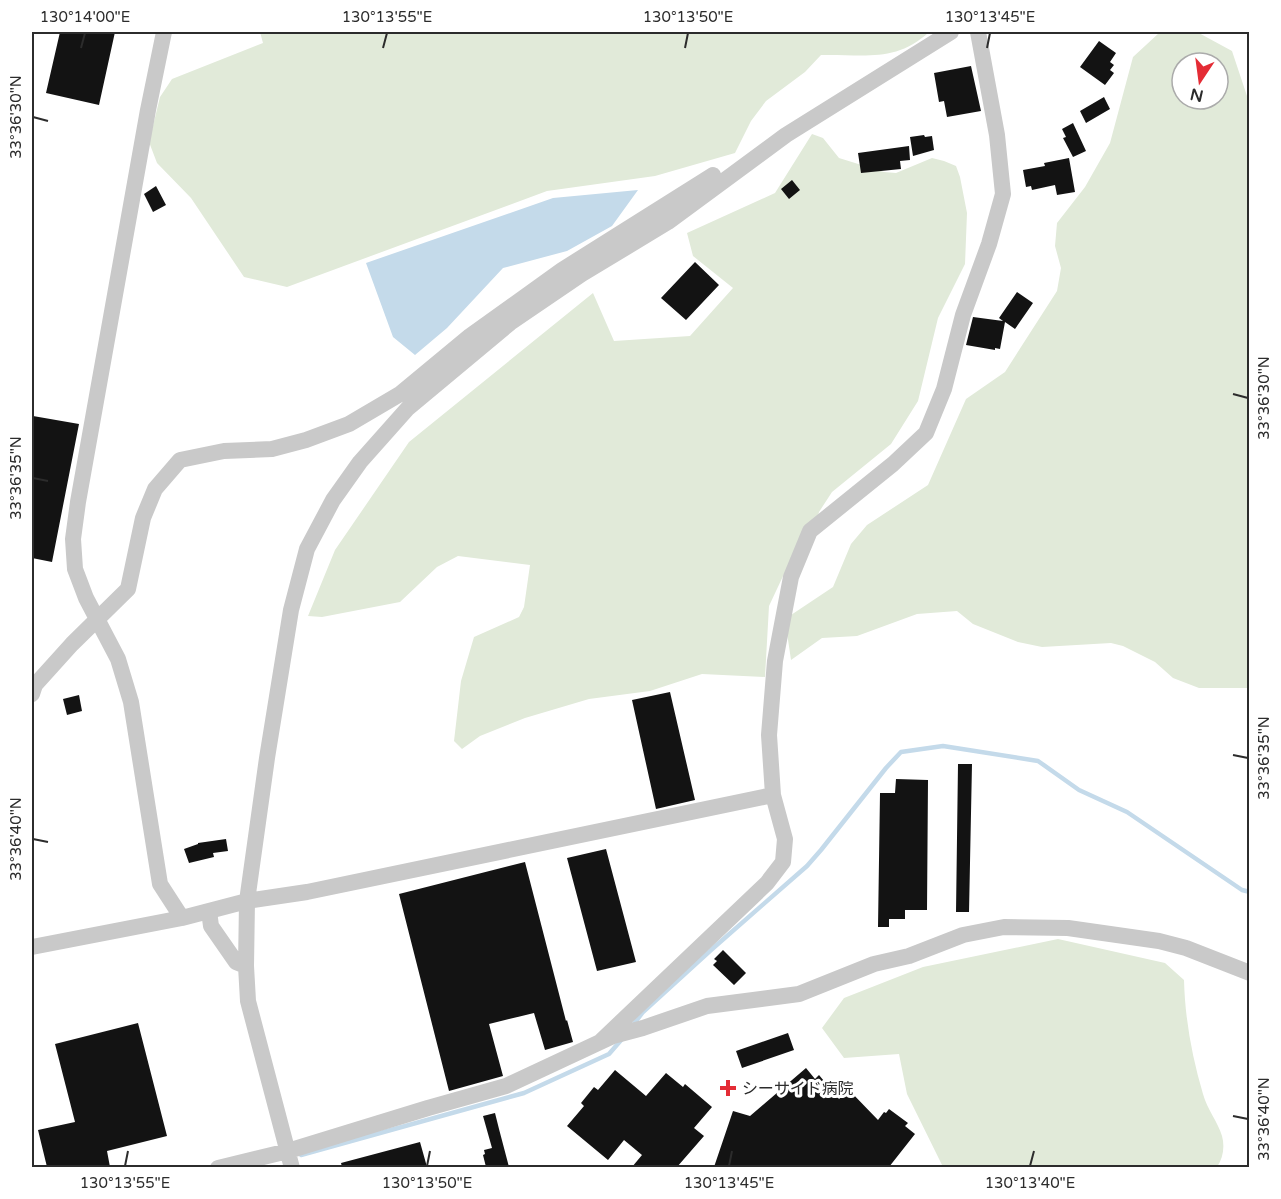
<svg xmlns="http://www.w3.org/2000/svg" width="1281" height="1199" font-family="'Varela Round','Noto Sans JP',sans-serif">
  <style>
    .green { fill: #e1ead9; fill-rule: evenodd }
    .water { fill: #c4daea }
    .lines { fill: none; stroke-linecap: round; stroke-linejoin: round }
    .stream { stroke: #c4daea; stroke-width: 4.5 }
    .building { fill: #131313 }
    .minor { stroke: #c9c9c9; stroke-width: 16 }
    .ticks { fill: none; stroke: #2c2c2c; stroke-width: 2 }
    .poi-dot { fill: #e42c35; stroke: #fff; stroke-width: 2 }
    .labels { text-anchor: middle; stroke-width: 6; stroke-linejoin: round; paint-order: stroke }
    .poi-label { font-size: 16px; fill: #2c2c2c; stroke: #fff; text-anchor: start }
    .neatline { fill: none; stroke: #2c2c2c; stroke-width: 2 }
    .ticks-label { font-size: 15px; text-anchor: middle; fill: #2c2c2c }
  </style>
  <rect width="100%" height="100%" fill="#fff"/>
  <path class="green" d="M260 32H929C896 63 863 54 821 55L805 72 766 101 751 121 735 153 655 176 547 191 287 287 244 277 191 198 157 163 149 142 160 97 172 79 263 43Z
    M1197 32 1232 51 1250 105 1249 688H1199L1173 678 1155 662 1123 646 1111 643 1042 647 1018 642 973 624 957 611 917 614 857 636 822 638 791 660 786 626 791 615 833 587 851 544 867 525 928 485 966 399 1005 372 1057 291 1061 268 1055 246 1057 223 1085 187 1110 143 1133 57 1159 33ZM1182 63H1218V99H1182Z
    M812 134 823 138 839 158 884 172 896 173 932 158 944 161 956 166 960 177 967 213 965 264 938 318 918 401 891 444 832 492 819 512 809 549 784 574 769 606 765 677 702 674 650 691 589 699 525 718 480 736 462 749 454 741 461 681 474 637 519 617 524 607 530 565 458 556 437 567 400 602 322 617 308 616 335 550 409 442 593 293 614 341 690 336 733 288 693 256 687 233 775 193Z
    M1058 939 1165 963 1184 980C1185 1019 1192 1057 1203 1094 1207 1109 1218 1122 1222 1136 1225 1147 1223 1158 1217 1167H943L907 1094 899 1054 844 1058 822 1028 844 998 923 967Z"/>
  <path class="water" d="M638 190 612 226 567 251 503 268 447 328 415 355 393 337 366 263 553 198Z"/>
  <g class="lines">
    <path class="stream" d="M633 1025 643 1012 711 950 807 866 821 850 886 768 901 752 943 746 1038 761 1079 790 1127 812 1242 890 1250 892
      M301 1155 524 1093 609 1054 622 1039"/>
  </g>
  <path class="building" d="M60 32H115L99 105 46 93Z
    M1099 41 1116 53 1110 62 1114 65 1110 70 1114 73 1105 85 1080 67Z
    M971 66 981 111 947 117 944 101 939 102 934 73Z
    M1104 97 1110 109 1086 123 1080 111Z
    M1073 123 1086 151 1073 157 1063 138 1066 137 1062 129Z
    M924 135 925 137 932 136 934 150 913 156 910 137Z
    M909 146 910 160 900 161 901 169 861 173 858 153Z
    M1069 158 1075 192 1057 195 1055 185 1032 190 1031 186 1026 187 1023 170 1045 166 1044 163Z
    M792 180 800 190 789 199 781 189Z
    M156 186 166 205 153 212 144 194Z
    M695 262 719 285 686 320 661 298Z
    M1017 292 1033 303 1015 329 1005 322 1000 349 995 348V350L966 345 973 317 1003 321 999 318Z
    M33 416 79 424 52 562 32 558Z
    M670 692 695 800 656 809 632 700Z
    M79 695 82 711 67 715 63 699Z
    M958 764H972L969 912H956Z
    M896 779 928 780 927 910H905V919H889V927H878L880 793H895Z
    M226 839 228 851 213 853 214 857 189 863 184 849 198 844V843Z
    M606 849 636 962 597 971 567 858Z
    M525 862 566 1021 567 1020 573 1042 545 1050 534 1013 489 1024 503 1076 449 1091 399 894Z
    M723 950 746 973 734 985 713 965 717 961 714 959Z
    M138 1023 167 1136 107 1151 110 1167H47L38 1130 75 1122 55 1044Z
    M788 1033 794 1050 742 1068 736 1051Z
    M806 1068 815 1079 819 1075 839 1099 849 1090 878 1120 884 1112 886 1113 889 1109 908 1123 905 1126 915 1134 889 1167H714L733 1111 750 1116Z
    M615 1070 646 1096 666 1073 683 1087 685 1084 712 1107 694 1128 704 1136 677 1167H632L642 1155 624 1140 608 1160 567 1126 584 1106 581 1103 594 1087 598 1090Z
    M495 1113 499 1129 509 1167H486L483 1155 485 1154 484 1150 492 1148 483 1116Z
    M420 1142 427 1167H342L341 1163Z"/>
  <g class="lines">
    <path class="minor" d="M164 32 148 110 78 502 73 539 75 569 86 598 118 659 131 702 160 884 182 918
      M32 694 35 685 72 644 128 589 143 518 155 489 180 460 224 451 272 449 306 440 349 424 400 394 470 336 562 270 713 175
      M209 911 211 926 236 962 246 966
      M32 947 182 918 247 901 307 892 773 795
      M601 1041 767 883 783 862 785 839 773 795 769 735 775 661 791 577 810 531 893 464 926 433 944 389 963 315 989 244 1003 194 997 135 978 32
      M218 1168 288 1151 428 1108 506 1086 613 1036 643 1028 707 1006 799 994 874 964 909 956 963 935 1004 927 1068 928 1159 941 1186 948 1250 973
      M292 1168 248 1001 246 966 247 901 267 758 291 610 307 549 333 500 360 462 408 408 510 323 582 274 668 222 786 135 951 32"/>
  </g>
  <path class="ticks" d="M81 48 85 33M383 48 387 33M685 48 688 33M987 48 990 33M33 117 48 121M1233 394 1248 398M33 478 48 481M1233 755 1248 758M33 839 48 842M1233 1116 1248 1119M125 1166 128 1151M427 1166 430 1151M729 1166 732 1151M1030 1166 1034 1151"/>
  <path class="poi-dot" d="M725 1079h6v6h6v6h-6v6h-6v-6h-6v-6h6z"/>
  <g class="labels">
    <g class="poi-label">
      <text x="742" y="1094">シーサイド病院</text>
    </g>
  </g>
  <rect width="1281" height="1199" fill="none" stroke="#ffffff" stroke-width="66"/>
  <g transform="translate(1200 81) rotate(193)"><circle r="28" fill="#ffffff" stroke="#ababab" stroke-width="1.5"/>
  <path d="M0-4.5L10 22L0 15L-10 22Z" fill="#e42c35"/>
  <text y="-9" font-size="16" font-weight="bold" text-anchor="middle" fill="#2c2c2c">N</text>
  </g>
  <rect x="33" y="33" width="1215" height="1133" class="neatline"/>
  <g class="ticks-label">
    <text x="85" y="22">130°14'00"E</text>
    <text x="387" y="22">130°13'55"E</text>
    <text x="688" y="22">130°13'50"E</text>
    <text x="990" y="22">130°13'45"E</text>
    <text transform="translate(16 117) rotate(-90)" y="5">33°36'30"N</text>
    <text transform="translate(1264 398) rotate(-90)" y="5">33°36'30"N</text>
    <text transform="translate(16 478) rotate(-90)" y="5">33°36'35"N</text>
    <text transform="translate(1264 758) rotate(-90)" y="5">33°36'35"N</text>
    <text transform="translate(16 839) rotate(-90)" y="5">33°36'40"N</text>
    <text transform="translate(1264 1119) rotate(-90)" y="5">33°36'40"N</text>
    <text x="125" y="1188">130°13'55"E</text>
    <text x="427" y="1188">130°13'50"E</text>
    <text x="729" y="1188">130°13'45"E</text>
    <text x="1030" y="1188">130°13'40"E</text>
  </g>
</svg>
